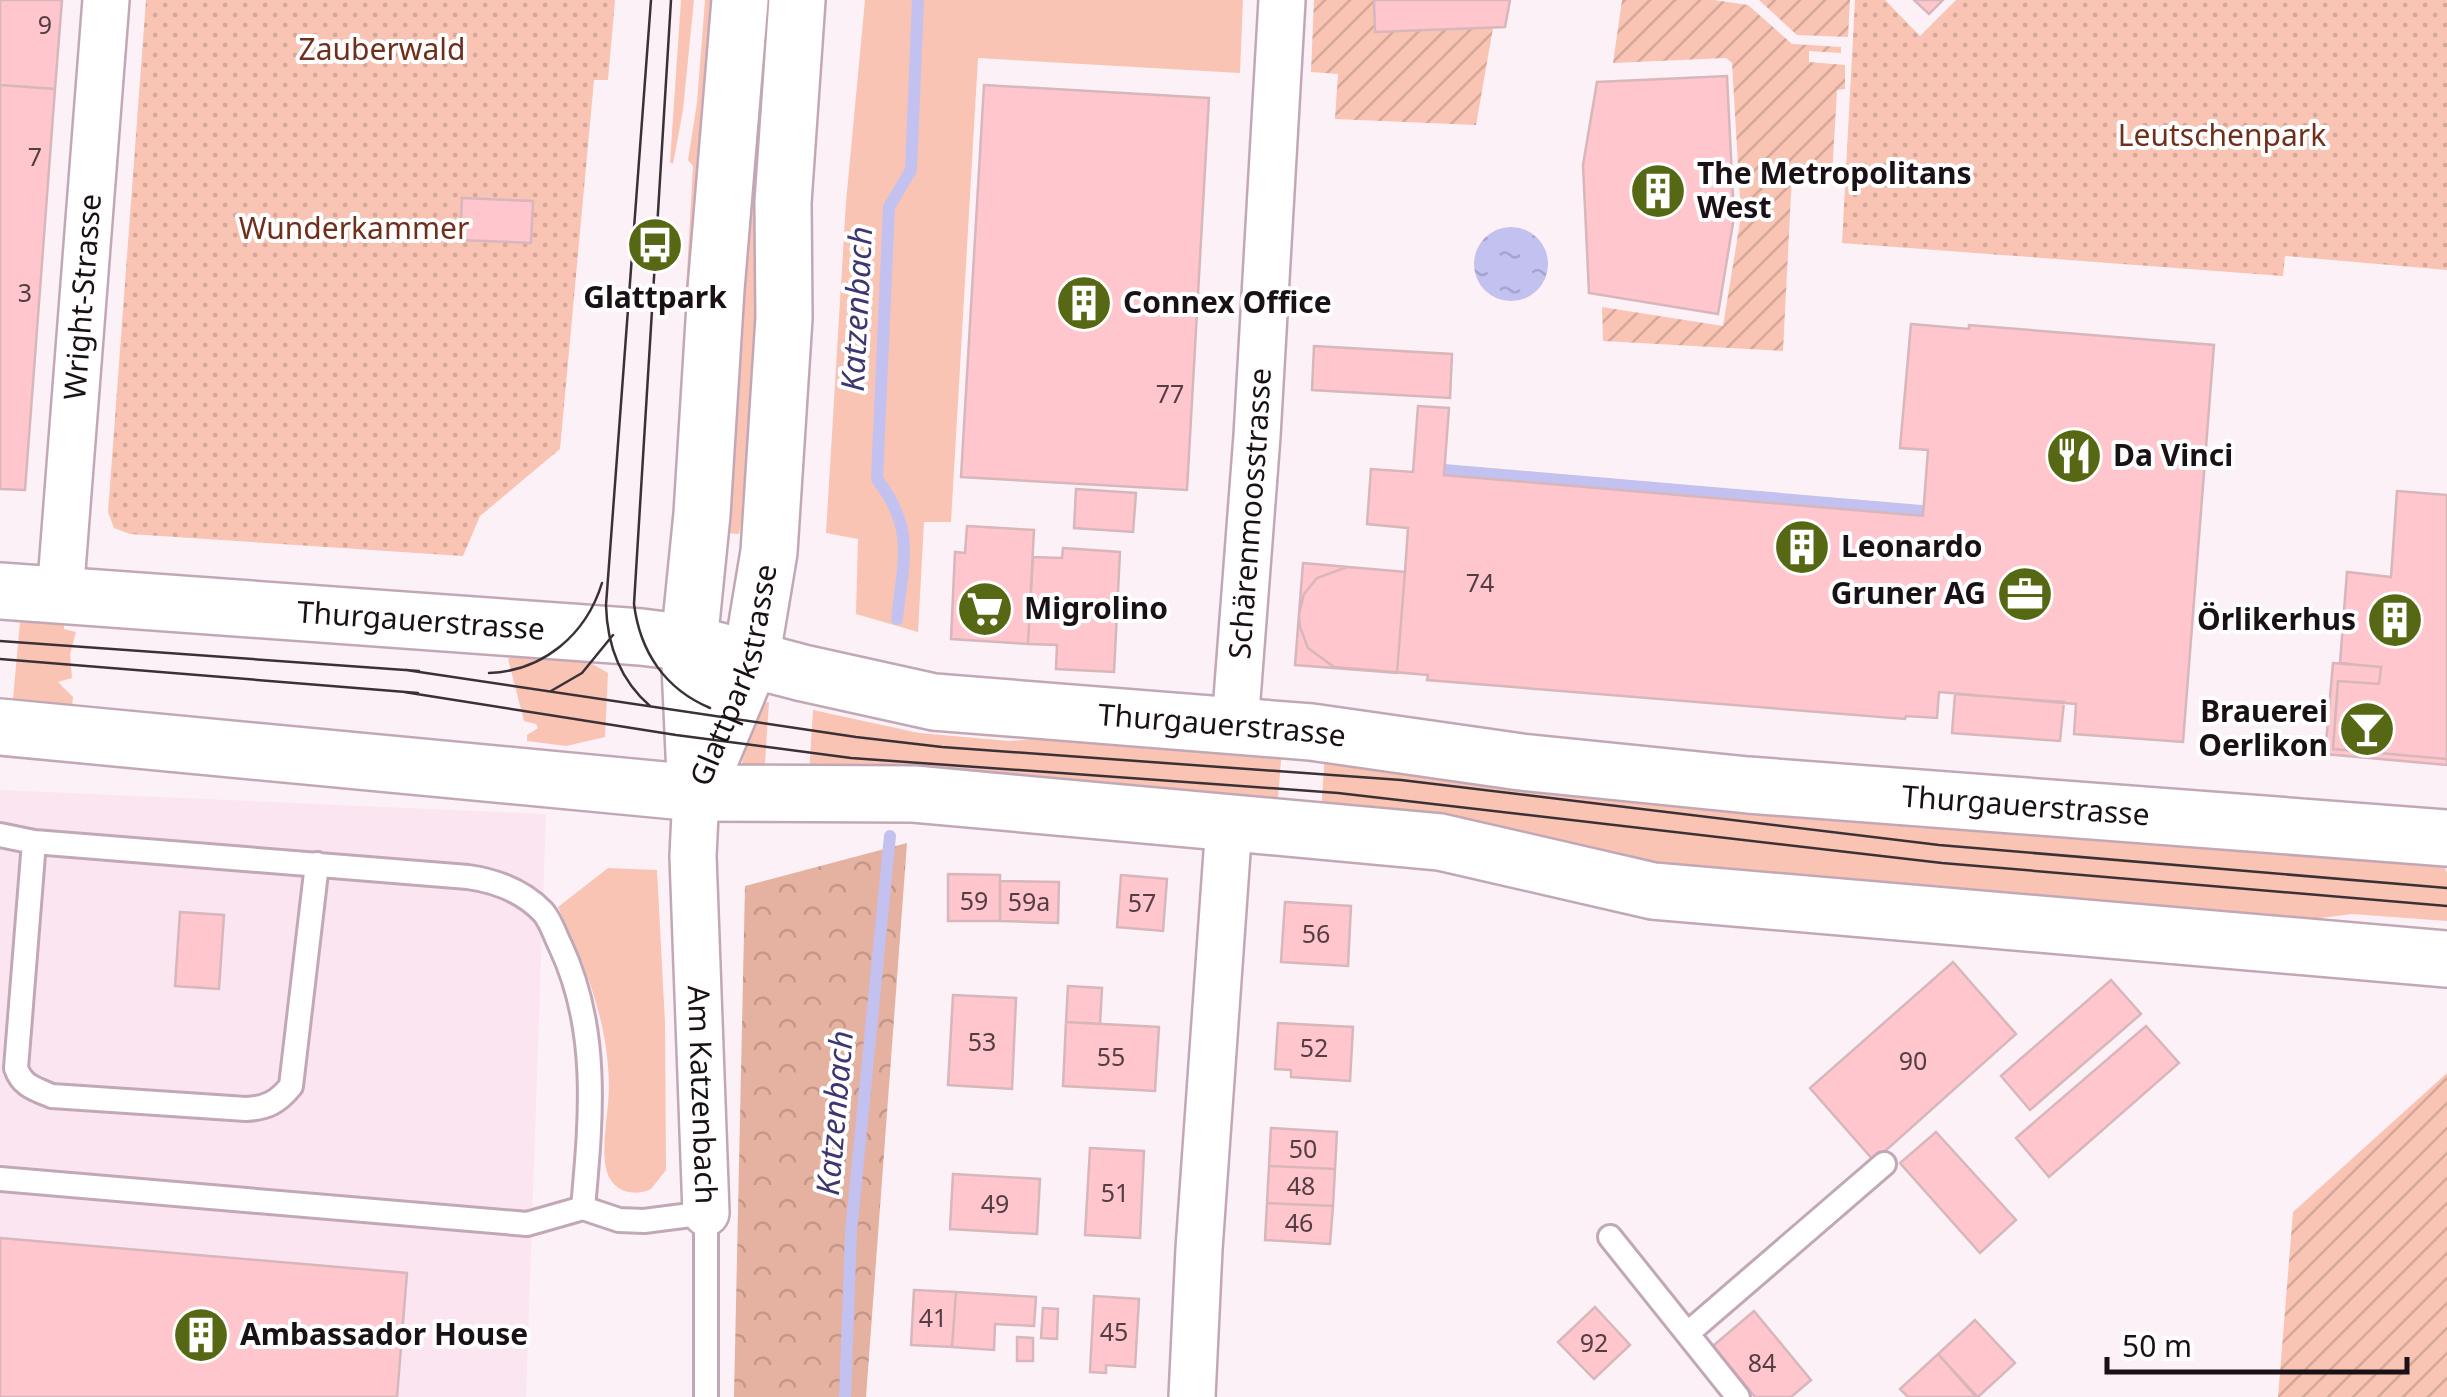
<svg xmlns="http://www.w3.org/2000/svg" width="2447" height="1397" font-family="'Noto Sans',sans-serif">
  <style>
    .built { fill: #fbe5f1 }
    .grass { fill: #f9c4b3 }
    .forest { fill: url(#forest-crowns) }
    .park { fill: url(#park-dots) }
    .garden { fill: url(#garden-furrows) }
    .water { fill: url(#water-ripples) }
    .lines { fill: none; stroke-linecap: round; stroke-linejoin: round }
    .stream { stroke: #c3c1f0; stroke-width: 12 }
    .building { fill: #ffc6cd; stroke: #d7b7bb; stroke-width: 2.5 }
    .lane-casing { stroke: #c2a8b7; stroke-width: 28 }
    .street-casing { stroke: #c2a8b7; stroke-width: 50 }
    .secondary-casing { stroke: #c2a8b7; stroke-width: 60 }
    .lane { stroke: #fff; stroke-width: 22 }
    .street { stroke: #fff; stroke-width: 45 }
    .secondary { stroke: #fff; stroke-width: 55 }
    .tram { stroke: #3a3136; stroke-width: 2.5 }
    .labels { text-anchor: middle; stroke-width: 8; stroke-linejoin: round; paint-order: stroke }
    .number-label { font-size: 25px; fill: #533e44 }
    .park-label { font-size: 30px; fill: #6f2f1b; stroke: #fff }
    .poi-label { font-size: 30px; font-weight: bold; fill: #1a1116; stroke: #fff; text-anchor: start }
    .street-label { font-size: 30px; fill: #1a1116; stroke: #fff }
    .water-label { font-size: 32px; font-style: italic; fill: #3e3670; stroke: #fff }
  </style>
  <defs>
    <pattern id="forest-crowns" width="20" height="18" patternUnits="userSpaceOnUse" patternTransform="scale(2.5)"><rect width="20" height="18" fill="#e5b1a0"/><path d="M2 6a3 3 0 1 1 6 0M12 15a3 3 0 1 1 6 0" fill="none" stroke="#c49789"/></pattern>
    <pattern id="park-dots" width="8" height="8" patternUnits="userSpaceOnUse" patternTransform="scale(2.5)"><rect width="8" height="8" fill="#f9c4b3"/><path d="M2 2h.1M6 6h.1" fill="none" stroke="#d5a799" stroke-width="1.8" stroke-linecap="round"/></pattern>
    <pattern id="garden-furrows" width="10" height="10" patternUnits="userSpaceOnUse" patternTransform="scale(2.5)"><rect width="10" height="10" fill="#f9c4b3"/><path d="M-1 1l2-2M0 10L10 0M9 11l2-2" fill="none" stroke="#d5a799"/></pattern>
    <pattern id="water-ripples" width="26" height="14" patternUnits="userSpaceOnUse" patternTransform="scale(2.5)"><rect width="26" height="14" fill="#c3c1f0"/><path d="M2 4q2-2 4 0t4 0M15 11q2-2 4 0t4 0" fill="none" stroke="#a7a5cd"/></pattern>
  </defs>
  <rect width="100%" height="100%" fill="#fcf1f7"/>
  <path class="built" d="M0 790 546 814 526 1397H0Z"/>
  <path class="grass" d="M681 0H694L683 110 673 164 670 162Z
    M705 0H724L704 221 686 291 693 166 688 160 697 103Z
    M754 0H773L757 432 739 534 725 533Z
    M865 0H1243L1240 73 978 58 951 522H924L918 632 856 614 858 539 826 533 846 202Z
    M21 611 64 623V629L76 632 70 654 72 678 58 682 73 697 71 714 12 710Z
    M517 655 584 659 608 673 605 737 566 746 527 741V735L538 728 536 724 524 721 508 659Z
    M769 702 764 778 741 768 754 703Z
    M813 710 919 733 1009 741 1100 734 1282 749 1277 810 809 775Z
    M1325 754 2441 857 2447 873V921L2352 914 2289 922 1754 882 1321 812Z
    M608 868 657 870 665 1023 666 1170 651 1189C634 1197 613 1192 607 1172 600 1151 609 1110 609 1086 608 1020 585 965 558 907Z"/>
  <path class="forest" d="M907 843 866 1397H734L745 886Z"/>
  <path class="park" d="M146 0H615L608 80H594L560 449 480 516 463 556 130 534 114 528 108 512Z
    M1855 0H1885L1920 36 1956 0H2447V270L2285 256 2283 276 1842 243Z"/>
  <path class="garden" d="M1314 0H1374L1376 32 1493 28 1476 125 1335 119 1338 74 1311 72Z
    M1622 0H1714L1748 5 1792 44 1841 47V53L1809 51V62L1845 65V89L1837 90 1832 176 1792 175 1783 351 1603 341 1602 307 1723 326 1741 216 1732 63 1726 58 1613 63Z
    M1759 0H1850L1848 37 1797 35Z
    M2447 1073V1397H2278L2293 1212Z"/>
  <path class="water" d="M1474 264a37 37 0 1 1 74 0a37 37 0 1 1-74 0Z"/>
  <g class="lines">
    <path class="stream" d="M1444 470 1921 511
      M897 619C903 561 916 530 877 479L889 207 911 170 918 0
      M845 1397 851 1232 890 836"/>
  </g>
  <path class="building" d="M0 0H62L55 89 0 85Z
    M1374 0H1510L1505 27 1375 32Z
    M1914 0H1943L1929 14Z
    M1727 76 1734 217 1718 314 1589 293 1583 165 1597 82Z
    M0 85 55 89 25 490 0 489Z
    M984 85 1209 98 1187 490 961 477Z
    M462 198 533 201 531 243 460 240Z
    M1911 324 1969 329V325L2214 345 2183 742 2074 734 2076 704 1939 692 1937 718 1906 716 1905 719 1427 680 1428 675 1334 667 1308 648 1300 627 1299 614 1304 594 1317 578 1347 567 1405 572 1408 528 1367 524 1371 469 1413 472 1418 406 1449 408 1444 475 1923 516 1928 450 1900 448Z
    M1314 346 1452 354 1450 398 1312 390Z
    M1076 489 1136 493 1133 532 1074 528Z
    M2397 491 2447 495V759L2333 749 2338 681 2379 684 2381 667 2340 663 2347 572 2391 577Z
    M967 526 1034 530 1028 644 951 639 955 552 965 553Z
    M1063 548 1120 552 1114 672 1056 669 1057 645 1028 644 1033 557 1062 558Z
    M1303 563 1405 572 1397 673 1295 665Z
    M2333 663 2381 667 2379 684 2338 681 2333 749 2447 759V765L2325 754Z
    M1955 694 2064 702 2060 741 1952 733Z
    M948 874 1000 875V921H948Z
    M1121 875 1167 879 1163 931 1117 927Z
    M1000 881 1059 882 1058 923 1000 921Z
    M1285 902 1351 906 1348 966 1281 962Z
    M180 912 224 915 219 989 175 986Z
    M1953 962 2016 1034 1874 1161 1810 1088Z
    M2111 980 2141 1014 2030 1110 2001 1076Z
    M1068 986 1102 988 1100 1024 1066 1022Z
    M953 995 1016 998 1012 1089 948 1085Z
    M1066 1022 1159 1027 1155 1091 1063 1086Z
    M1278 1023 1353 1027 1350 1081 1291 1077V1070L1275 1069Z
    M2146 1026 2179 1063 2049 1177 2016 1138Z
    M1271 1128 1337 1132 1335 1169 1269 1166Z
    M1936 1132 2016 1220 1980 1253 1900 1163Z
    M1090 1148 1144 1151 1140 1238 1085 1235Z
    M1269 1166 1335 1169 1333 1206 1267 1203Z
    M953 1174 1040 1179 1037 1234 950 1229Z
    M1267 1203 1333 1206 1330 1244 1265 1240Z
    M0 1238 407 1273 397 1397H0Z
    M914 1290 956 1292 952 1347 911 1345Z
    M956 1292 1036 1297 1034 1326 995 1324 994 1350 952 1347Z
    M1094 1296 1139 1299 1135 1367 1106 1365V1373L1090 1372Z
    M1595 1307 1630 1345 1594 1379 1558 1342Z
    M1043 1308 1058 1309 1057 1339 1041 1338Z
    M1754 1311 1811 1380 1791 1397H1755L1713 1346Z
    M1975 1320 2015 1363 1978 1397 1938 1354Z
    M1017 1337 1033 1338V1361H1017Z
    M1938 1354 1976 1397H1908L1900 1389Z"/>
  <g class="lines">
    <g class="lane-casing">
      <path id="lane" d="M0 835 34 842
        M317 864 291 1086C278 1102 267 1108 246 1109L52 1096C35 1089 22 1086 16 1068L34 842 468 877C496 881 522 890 543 912 551 921 555 935 560 945 600 1029 591 1119 583 1208
        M0 1179 527 1224 583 1208 619 1220 644 1221 706 1213V1397
        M1610 1237 1738 1397
        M1688 1333 1884 1164"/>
    </g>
    <g class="street-casing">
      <g id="street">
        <path id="s1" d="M60 596 106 0"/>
        <path id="s2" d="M1235 725 1257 436 1282 0"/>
        <path id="s3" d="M696 793 693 856 706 1213"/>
        <path d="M1192 1397 1199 1249 1229 824"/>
      </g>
    </g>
    <g class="secondary-casing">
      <g id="secondary">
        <path id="s4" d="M0 591 641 637 689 643 803 673 934 702 1311 732 1521 762 1748 785 2447 838"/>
        <path d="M0 727 696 793 914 794 1440 842 1653 891 2447 959"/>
        <path d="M695 775 689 643 702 514 716 289 740 0"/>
        <path id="s5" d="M696 793 751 660 769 552 784 318 783 202 797 0"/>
      </g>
    </g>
    <use href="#lane" class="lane"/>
    <use href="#street" class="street"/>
    <use href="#secondary" class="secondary"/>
    <path class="tram" d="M671 0 634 604C640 652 665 689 710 708
      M0 641 419 671
      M0 659 418 693
      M406 670 856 737 942 747 1401 780 1939 845 2447 888
      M489 673C543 671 586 635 602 583
      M551 691 582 673 613 635
      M404 692 676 735 851 758 1338 793 1942 863 2447 906
      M650 706C619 679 607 645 606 605L651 0"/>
  </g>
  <defs>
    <g id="building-disc" transform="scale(2.875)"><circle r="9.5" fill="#566813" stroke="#fff"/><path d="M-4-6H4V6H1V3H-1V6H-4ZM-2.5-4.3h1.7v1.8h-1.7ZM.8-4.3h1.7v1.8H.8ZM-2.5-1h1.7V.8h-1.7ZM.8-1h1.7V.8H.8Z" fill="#fff"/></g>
    <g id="bus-disc" transform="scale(2.875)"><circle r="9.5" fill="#566813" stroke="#fff"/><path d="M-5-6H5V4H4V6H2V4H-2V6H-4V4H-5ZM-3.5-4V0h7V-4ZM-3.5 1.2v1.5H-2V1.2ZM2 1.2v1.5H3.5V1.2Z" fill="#fff"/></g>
    <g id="restaurant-disc" transform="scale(2.875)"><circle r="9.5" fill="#566813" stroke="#fff"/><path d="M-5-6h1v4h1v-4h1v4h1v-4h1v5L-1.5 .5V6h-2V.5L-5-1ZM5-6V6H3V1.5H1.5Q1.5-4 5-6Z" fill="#fff"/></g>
    <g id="office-disc" transform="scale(2.875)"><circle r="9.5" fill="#566813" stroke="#fff"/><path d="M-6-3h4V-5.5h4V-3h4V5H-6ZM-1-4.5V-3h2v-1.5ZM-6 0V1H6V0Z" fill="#fff"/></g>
    <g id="supermarket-disc" transform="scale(2.875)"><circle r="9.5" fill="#566813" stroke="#fff"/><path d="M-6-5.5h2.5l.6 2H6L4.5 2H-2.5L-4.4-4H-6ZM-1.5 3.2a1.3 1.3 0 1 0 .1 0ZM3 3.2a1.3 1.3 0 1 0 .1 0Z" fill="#fff"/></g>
    <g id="bar-disc" transform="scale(2.875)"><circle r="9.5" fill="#566813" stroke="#fff"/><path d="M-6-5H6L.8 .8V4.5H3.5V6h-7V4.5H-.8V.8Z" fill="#fff"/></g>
  </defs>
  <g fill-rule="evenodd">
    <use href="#building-disc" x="1658" y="191"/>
    <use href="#bus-disc" x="655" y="245"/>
    <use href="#building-disc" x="1084" y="303"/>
    <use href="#restaurant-disc" x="2074" y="456"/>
    <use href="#building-disc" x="1802" y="547"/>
    <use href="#office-disc" x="2025" y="594"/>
    <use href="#supermarket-disc" x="985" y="609"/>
    <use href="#building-disc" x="2395" y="620"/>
    <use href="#bar-disc" x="2367" y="729"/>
    <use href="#building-disc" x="201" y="1335"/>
  </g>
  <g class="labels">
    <g class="number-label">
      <text x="45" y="34">9</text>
      <text x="35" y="166">7</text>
      <text x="25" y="302">3</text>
      <text x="1170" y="403">77</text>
      <text x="1480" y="592">74</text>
      <text x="974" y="910">59</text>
      <text x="1029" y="911">59a</text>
      <text x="1142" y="912">57</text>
      <text x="1316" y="943">56</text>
      <text x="982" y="1051">53</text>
      <text x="1314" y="1057">52</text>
      <text x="1111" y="1066">55</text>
      <text x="1913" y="1070">90</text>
      <text x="1303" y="1158">50</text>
      <text x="1301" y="1195">48</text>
      <text x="1115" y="1202">51</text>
      <text x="995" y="1213">49</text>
      <text x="1299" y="1232">46</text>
      <text x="933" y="1327">41</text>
      <text x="1114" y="1341">45</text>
      <text x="1594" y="1352">92</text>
      <text x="1762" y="1372">84</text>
    </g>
    <g class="park-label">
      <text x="382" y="60">Zauberwald</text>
      <text x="2222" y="146">Leutschenpark</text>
      <text x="354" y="239">Wunderkammer</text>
    </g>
    <g class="poi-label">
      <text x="1697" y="184">The Metropolitans<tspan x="1697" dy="34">West</tspan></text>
      <text x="655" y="308" text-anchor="middle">Glattpark</text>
      <text x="1123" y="313">Connex Office</text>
      <text x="2113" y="466">Da Vinci</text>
      <text x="1841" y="557">Leonardo</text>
      <text x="1986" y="604" text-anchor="end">Gruner AG</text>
      <text x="1024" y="619">Migrolino</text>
      <text x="2356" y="630" text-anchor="end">Örlikerhus</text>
      <text x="2328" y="722" text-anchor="end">Brauerei<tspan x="2328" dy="34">Oerlikon</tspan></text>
      <text x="240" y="1345">Ambassador House</text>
    </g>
    <g class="street-label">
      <text dy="10" stroke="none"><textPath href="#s1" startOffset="300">Wright-Strasse</textPath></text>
      <text dy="10" stroke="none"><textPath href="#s2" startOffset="212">Schärenmoosstrasse</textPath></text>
      <text dy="10" stroke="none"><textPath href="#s4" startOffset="422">Thurgauerstrasse</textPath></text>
      <text dy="10" stroke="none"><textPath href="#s5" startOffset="125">Glattparkstrasse</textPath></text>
      <text dy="10" stroke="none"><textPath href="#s4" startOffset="1232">Thurgauerstrasse</textPath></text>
      <text dy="10" stroke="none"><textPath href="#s4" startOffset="2040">Thurgauerstrasse</textPath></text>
      <text dy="10" stroke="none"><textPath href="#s3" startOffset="302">Am Katzenbach</textPath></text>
    </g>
    <g class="water-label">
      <text transform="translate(857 309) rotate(-87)" y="11">Katzenbach</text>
      <text transform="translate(835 1113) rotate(-85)" y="11">Katzenbach</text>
    </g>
  </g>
  <path d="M2107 1357v15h300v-15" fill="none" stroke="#1a1116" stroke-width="5"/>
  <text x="2122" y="1357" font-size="30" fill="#1a1116" stroke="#ffffff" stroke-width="8" paint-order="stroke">50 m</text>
</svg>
